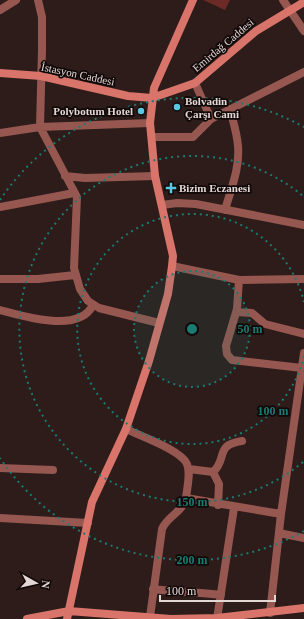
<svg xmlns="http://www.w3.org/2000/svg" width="304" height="619" font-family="Georgia,serif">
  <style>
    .green { fill: #6b2a25 }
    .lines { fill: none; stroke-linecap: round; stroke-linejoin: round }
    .street { stroke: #965750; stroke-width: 8 }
    .secondary { stroke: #d8746a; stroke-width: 8 }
    .ring { fill: none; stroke: #1a7b73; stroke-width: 2; stroke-dasharray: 2 4 }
    .poi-dot { fill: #57c9e2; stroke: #100908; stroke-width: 1.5 }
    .labels { text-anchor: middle; stroke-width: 3.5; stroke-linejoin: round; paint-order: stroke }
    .street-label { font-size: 11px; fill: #e3d7d6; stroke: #100908 }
    .poi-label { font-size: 11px; font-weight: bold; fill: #e3d7d6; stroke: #100908; text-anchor: start }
    .centre { fill: #1a7b73; stroke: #100908; stroke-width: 2 }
    .ring-label { font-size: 12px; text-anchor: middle; font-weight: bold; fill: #1a7b73; stroke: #100908; stroke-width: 3.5; stroke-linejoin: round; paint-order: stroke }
  </style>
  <rect width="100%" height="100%" fill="#2d1c1a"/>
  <path class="green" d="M203 0H230L225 10Z"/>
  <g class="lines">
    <path class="street" d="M38 0 42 17V50L40 127 77 197 74 268 80 289 88 301 99 308 159 323
      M283 0 304 31
      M0 10 16 0
      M195 83 211 119
      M0 133 40 127 150 123
      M152 137H193L211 119 304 72
      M65 176 85 178 155 176
      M162 205 177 203 196 204 304 225
      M0 207 74 193
      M225 210C231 189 240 168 238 146 237 133 233 121 230 109
      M172 266 239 280 304 279
      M0 279H38L75 275
      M239 280 237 309 226 346 227 354 232 360 302 368
      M0 310C23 316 79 334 93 305
      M237 312 252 313 265 324 304 334
      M126 429C140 436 181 450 187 464 191 473 187 488 186 498
      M0 468 53 470
      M189 469 213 472C228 459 214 445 242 441
      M213 472 219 484 218 505
      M0 518 88 523
      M279 533 304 538
      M153 589C176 592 198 592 221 595
      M270 613 281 514 304 353
      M150 617 162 529C167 516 182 513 186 498L281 514
      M217 619 234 508"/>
    <path class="secondary" d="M0 73 41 76 128 96 152 98 195 83 256 31 304 2
      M27 619 69 611 171 619 217 618 304 608
      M67 619 92 502 126 429 149 361 168 294 172 266 173 256 155 176 150 123 154 88 193 0"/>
  </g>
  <circle cx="192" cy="329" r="58" fill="#1a7b73" fill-opacity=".12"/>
  <g class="ring">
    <circle cx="192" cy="329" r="58"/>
    <path d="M304 356A115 115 0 1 1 304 302"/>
    <path d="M303 462A173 173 0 1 1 303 196"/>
    <path d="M304 531A231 231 0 0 1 0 458M0 200A231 231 0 0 1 304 127"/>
  </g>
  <g class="poi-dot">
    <circle cx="177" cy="107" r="4"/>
    <circle cx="141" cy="111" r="4"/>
    <path d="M169 182h4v4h4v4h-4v4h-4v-4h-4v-4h4z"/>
  </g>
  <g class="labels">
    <g class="street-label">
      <text transform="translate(223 45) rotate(-40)" y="4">Emirdağ Caddesi</text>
      <text transform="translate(78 74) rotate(12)" y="4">İstasyon Caddesi</text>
    </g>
    <g class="poi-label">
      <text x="185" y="105">Bolvadin<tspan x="185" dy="13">Çarşı Cami</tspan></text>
      <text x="133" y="115" text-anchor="end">Polybotum Hotel</text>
      <text x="179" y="192">Bizim Eczanesi</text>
    </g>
  </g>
  <circle cx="192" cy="329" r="6" class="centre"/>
  <g class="ring-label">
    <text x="250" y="333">50 m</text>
    <text x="273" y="415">100 m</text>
    <text x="192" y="506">150 m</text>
    <text x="192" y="564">200 m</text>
  </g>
  <g transform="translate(36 583) rotate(98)" stroke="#100908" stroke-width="3" paint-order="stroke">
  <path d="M0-3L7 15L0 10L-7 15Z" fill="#e3d7d6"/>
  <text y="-6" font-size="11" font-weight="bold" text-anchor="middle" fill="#e3d7d6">N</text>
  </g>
  <path d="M160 595v6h115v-6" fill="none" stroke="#e3d7d6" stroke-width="2"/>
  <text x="166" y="595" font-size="12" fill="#e3d7d6" stroke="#100908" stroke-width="3" paint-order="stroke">100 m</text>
</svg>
